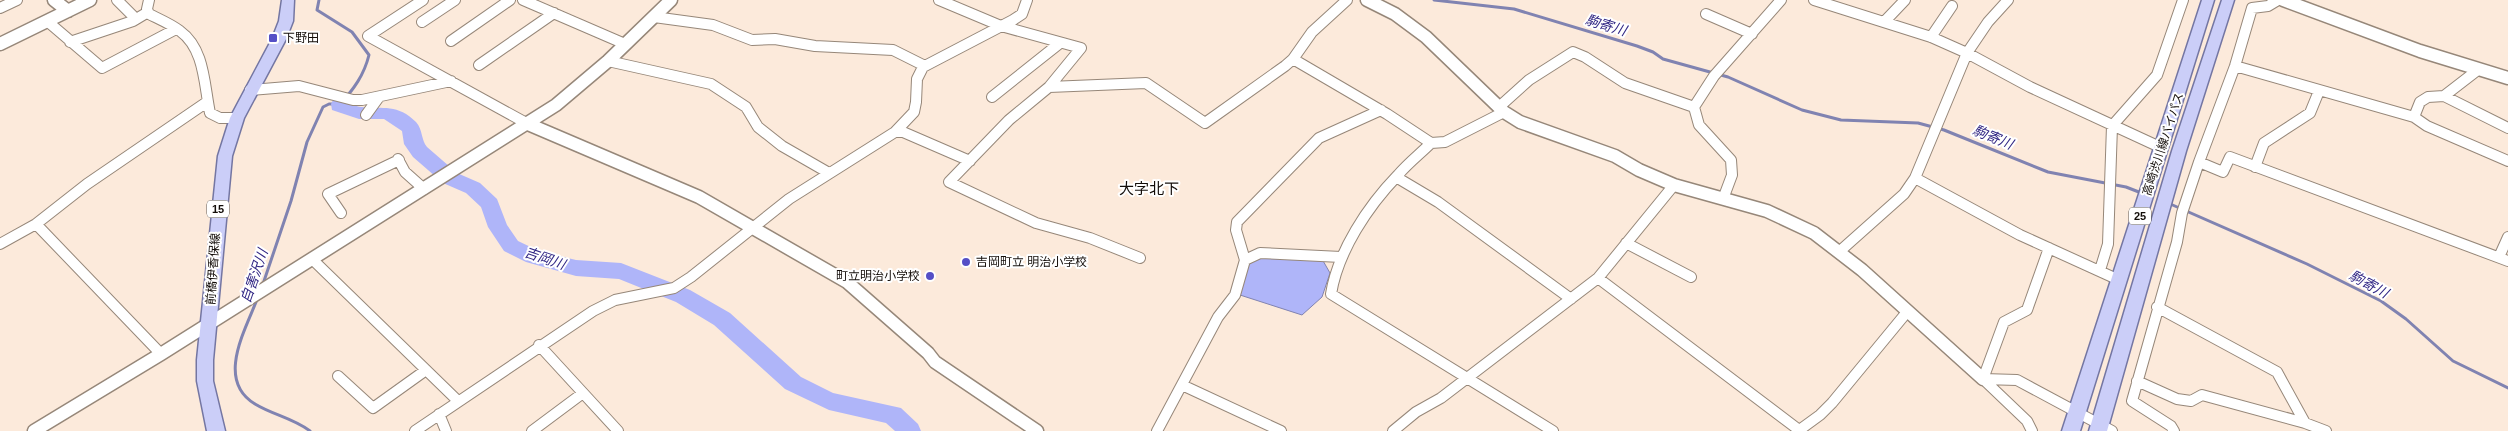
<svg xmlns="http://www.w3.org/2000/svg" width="2508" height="431" font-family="Arial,'Noto Sans JP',sans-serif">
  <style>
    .water { fill: #afb5f9; stroke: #8083b1 }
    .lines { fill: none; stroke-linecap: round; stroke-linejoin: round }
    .stream { stroke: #8083b1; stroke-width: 3 }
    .river { fill: #afb5f9; fill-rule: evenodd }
    .minor-casing { stroke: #968779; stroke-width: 12 }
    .tertiary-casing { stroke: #968779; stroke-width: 15 }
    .primary-casing { stroke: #7476a2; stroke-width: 3 }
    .minor { stroke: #fff; stroke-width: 10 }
    .tertiary { stroke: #fff; stroke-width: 12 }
    .primary { fill: #cbcef8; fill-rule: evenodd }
    .poi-dot { fill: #554fc6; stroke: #fff; stroke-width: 2 }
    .labels { text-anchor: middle; stroke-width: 4; stroke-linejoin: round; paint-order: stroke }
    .shield { fill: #fff; stroke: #5a5653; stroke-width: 1 }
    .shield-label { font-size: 11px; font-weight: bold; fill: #130d09 }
    .poi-label { font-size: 12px; fill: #130d09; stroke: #fff; text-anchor: start }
    .street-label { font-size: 12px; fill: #130d09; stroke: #fff }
    .water-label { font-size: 14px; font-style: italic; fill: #302684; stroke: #fff }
    .quarter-label { font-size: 15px; fill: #130d09; stroke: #fff }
  </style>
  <rect width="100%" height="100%" fill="#fceadb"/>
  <path class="water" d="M1261 255 1322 259 1330 273 1322 297 1302 315 1240 295 1250 259Z"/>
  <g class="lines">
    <path class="stream" d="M1434 0 1514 9 1637 46 1653 52 1663 59 1728 77 1802 110 1841 120 1918 123 1944 130 2048 172 2126 187 2144 194
      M2168 203 2307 264 2381 301 2406 319 2453 361 2508 388
      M263 284 291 201 307 142 323 107 329 104H340C354 89 364 75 369 55L352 32 317 10 319 0
      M258 297C246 329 215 380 255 404 273 415 293 418 310 431"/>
    <path class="river" d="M340 98C348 100 353 106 361 107 383 109 398 104 416 122 423 130 421 140 427 147L457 173 480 183 497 199 507 225 518 241 539 251 576 260 621 263 690 290 730 313 801 377 833 393 901 408 918 424 921 431H895L886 423 829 410 785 389 714 325 676 302 619 279 576 276 526 262 504 251 488 227 481 207 466 193 443 183 413 157 404 144 402 131 384 119H359L332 110 331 104 333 100Z"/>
    <g class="minor-casing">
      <path id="minor" d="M117 0 136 19
        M149 0 147 9 149 14C159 19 171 24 180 31 205 49 204 85 210 113L220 118H237
        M423 0 368 36 528 124
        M523 0 625 44
        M939 0 1001 26 1081 48 1049 87 1009 120 949 182 1036 223 1090 238 1140 258
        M1814 0 1931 37 1967 53 2030 87 2162 148
        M0 8 17 0
        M1706 14 1752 34
        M654 17 713 25 752 40 775 39 815 46 893 50 925 66
        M47 21 102 68 176 29
        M1885 21 1905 0
        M422 22 455 0
        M1931 37 1952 6
        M451 41 510 0
        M70 42 133 21 148 12
        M1293 59 1387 114 1431 143C1420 154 1408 163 1398 175 1368 206 1338 251 1331 294L1553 431
        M608 61 711 84 746 107 758 127 782 146 829 173
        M479 65 554 13
        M2235 66 2414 117 2420 102 2428 97 2444 96 2479 69
        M1049 87 1146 83 1205 123 1285 66 1293 59 1312 32 1347 0
        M250 90 299 86 353 100H362L451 81
        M2444 96 2508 128
        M992 97 1060 43
        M1499 107 1529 80 1573 52 1585 57 1625 83 1694 107
        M366 115 379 97
        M2414 117 2427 126 2508 161
        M895 132H903L970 161
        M1431 143 1445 142 1504 112
        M398 159 405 172 424 189
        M2199 162 2235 66 2252 8 2268 6 2278 0
        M2255 167 2264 143 2310 113 2319 91
        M1396 177 1438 202 1571 299
        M1915 178 2020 235 2119 280
        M1723 199 1732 175 1731 160 1699 125 1694 107 1714 76 1781 0
        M341 213 328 194 399 160
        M36 224 161 354
        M1626 243 1691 277
        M0 244 36 224 87 184 207 102
        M1840 251 1904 194 1915 178 1967 53 1988 22 2008 0
        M2499 257 2508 237
        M312 259 458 401
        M1245 260 1260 253 1341 257
        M2100 270 2108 244 2112 126 2157 75 2183 0
        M1598 278 1799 430
        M2157 307 2277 372 2305 423
        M539 345 618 431
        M338 376 373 408 426 370
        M1983 379 2004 322 2027 310 2049 248
        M1983 379 2017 380 2112 431
        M1983 379 2027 421 2032 431
        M2137 381 2177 399 2191 401 2202 395 2305 423 2326 431
        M1182 385 1281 431
        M439 414 446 431
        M415 431 593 311 615 300 674 288 691 277 789 199 895 132 914 112 916 102 917 79 923 67 1013 20 1022 14 1027 0
        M532 431 583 393
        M1157 431 1218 317 1235 295 1245 260 1236 230 1237 222 1319 138 1381 110
        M1393 431 1416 412 1441 398 1598 278 1674 185
        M1798 431 1820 415 1832 403 1907 312
        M2174 431 2171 426 2132 401 2177 242 2182 213 2199 162 2223 172 2230 157 2508 261"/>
    </g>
    <g class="tertiary-casing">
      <path id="tertiary" d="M54 0 68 11
        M1367 0 1395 14 1426 37 1504 112 1520 122 1615 156 1639 170 1674 185 1767 211 1814 233 1862 270 1983 379
        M2283 0 2420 51 2508 78
        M0 44 90 0
        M528 124 699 197 847 282 928 353 935 362 1037 431
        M34 431 161 354 556 105 608 61 671 0"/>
    </g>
    <g class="primary-casing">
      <path id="primary" d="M282 0H294L293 21 286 39 244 118 232 156 213 360V381L225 431H207L197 381V360L218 156 230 118 272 39 279 21Z
        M2202 0H2214L2080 431H2062Z
        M2222 0H2234L2186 151 2107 431H2089L2172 151Z"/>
    </g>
    <use href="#minor" class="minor"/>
    <use href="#tertiary" class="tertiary"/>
    <use href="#primary" class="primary"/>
  </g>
  <g class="poi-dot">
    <rect x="268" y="33" width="10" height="10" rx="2.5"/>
    <circle cx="966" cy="262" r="5"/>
    <circle cx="930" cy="276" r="5"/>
  </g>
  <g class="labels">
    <g class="shield">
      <rect x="207" y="200.5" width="22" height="17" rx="4"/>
      <rect x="2129" y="207.5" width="22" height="17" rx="4"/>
    </g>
    <g class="shield-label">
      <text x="218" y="213">15</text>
      <text x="2140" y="220">25</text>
    </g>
    <g class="poi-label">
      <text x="283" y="42">下野田</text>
      <text x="976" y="266">吉岡町立 明治小学校</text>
      <text x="920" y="280" text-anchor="end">町立明治小学校</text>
    </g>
    <g class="street-label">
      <text transform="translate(2163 144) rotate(-72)" y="4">高崎渋川線バイパス</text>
      <text transform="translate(213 269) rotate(-86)" y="4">前橋伊香保線</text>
    </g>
    <g class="water-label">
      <text transform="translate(1606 25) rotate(17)" y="5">駒寄川</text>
      <text transform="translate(1993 137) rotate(22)" y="5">駒寄川</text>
      <text transform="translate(545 258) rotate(19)" y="5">吉岡川</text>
      <text transform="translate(254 276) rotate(-71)" y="5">自害沢川</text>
      <text transform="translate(2369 284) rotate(28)" y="5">駒寄川</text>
    </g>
    <g class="quarter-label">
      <text x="1149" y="194">大字北下</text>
    </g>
  </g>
</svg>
